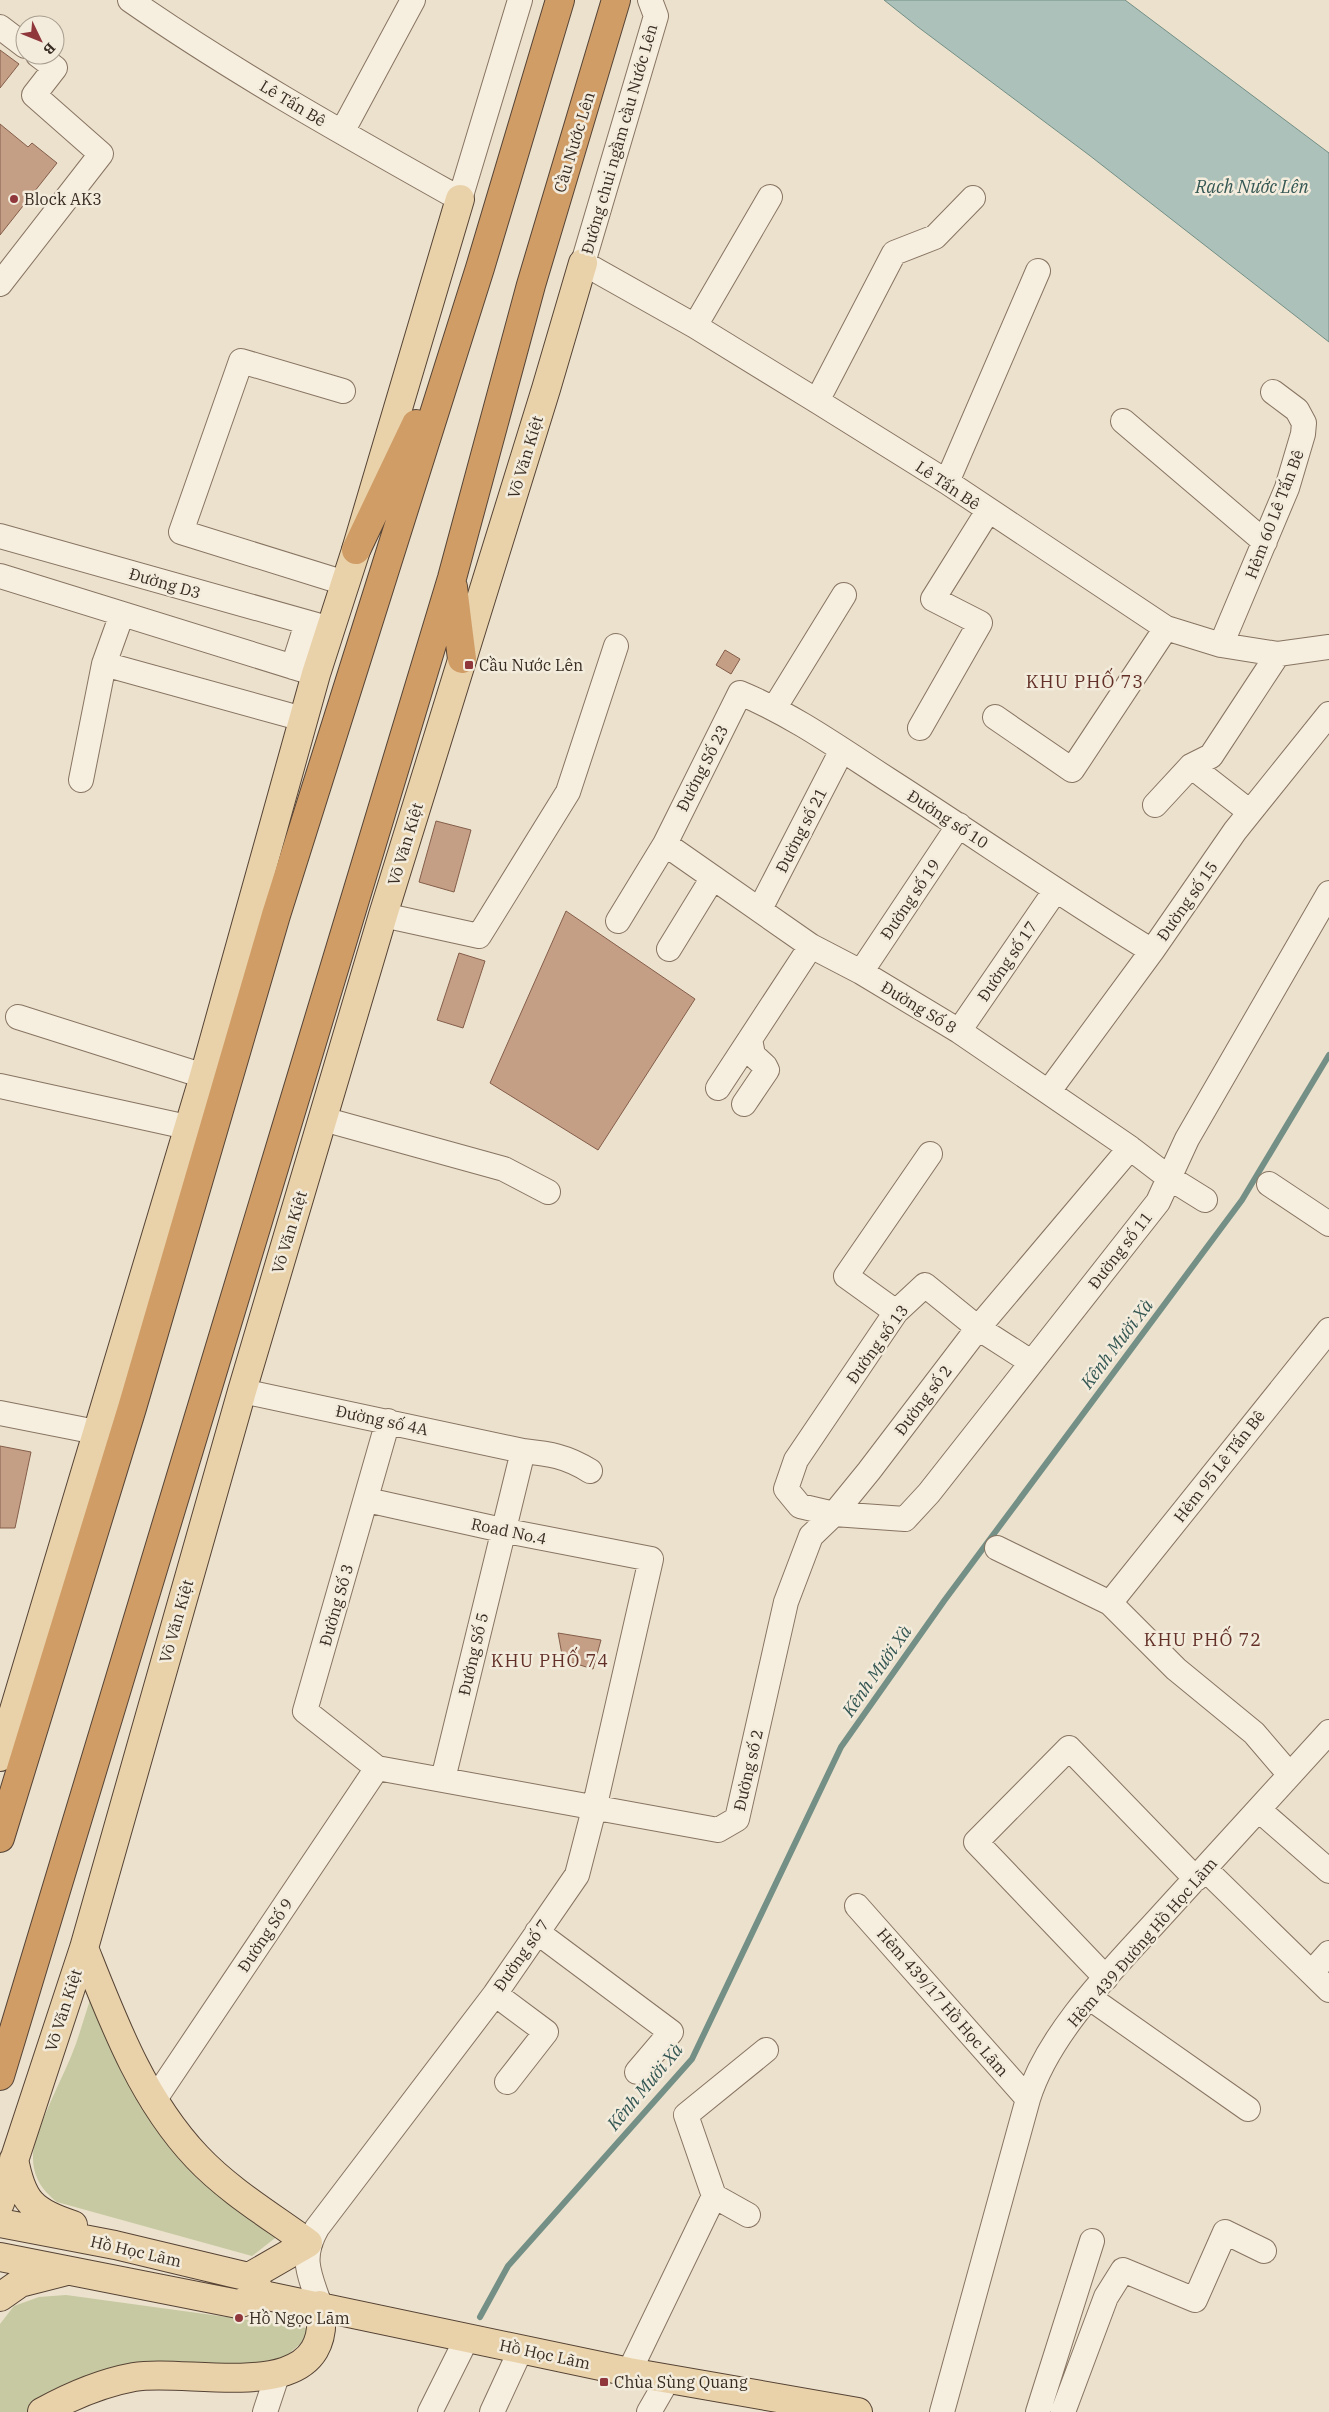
<svg xmlns="http://www.w3.org/2000/svg" width="1329" height="2412" font-family="'IBM Plex Serif',serif">
  <style>
    .green { fill: #c6c9a1 }
    .water { fill: #acc1ba; stroke: #738f86 }
    .lines { fill: none; stroke-linecap: round; stroke-linejoin: round }
    .stream { stroke: #738f86; stroke-width: 6 }
    .building { fill: #c59e86; stroke: #845e4a }
    .minor-casing { stroke: #877461; stroke-width: 26 }
    .major-casing { stroke: #564335; stroke-width: 30 }
    .highway-casing { stroke: #564335; stroke-width: 30 }
    .minor { stroke: #f6eedf; stroke-width: 24 }
    .major { stroke: #e9d2a9; stroke-width: 28 }
    .highway { stroke: #d09d67; stroke-width: 28 }
    .poi-dot { fill: #90373c; stroke: #f3ebdb; stroke-width: 2 }
    .labels { text-anchor: middle; stroke-width: 5; stroke-linejoin: round; paint-order: stroke }
    .street-label { font-size: 16px; fill: #392d23; stroke: #f3ebdb }
    .poi-label { font-size: 16px; fill: #392d23; stroke: #f3ebdb; text-anchor: start }
    .water-label { font-size: 18px; font-style: italic; fill: #345754; stroke: #f3ebdb }
    .neighbourhood-label { font-size: 18px; letter-spacing: 1px; fill: #623027; stroke: #f3ebdb }
  </style>
  <rect width="100%" height="100%" fill="#ebe1cc"/>
  <path class="green" d="M90 2000 143 2109 188 2165 279 2235 252 2256 57 2202C42 2190 33 2177 33 2157 32 2136 63 2077 72 2054 79 2037 84 2018 90 2000Z
    M66 2295 307 2328 308 2335 299 2345 281 2360 29 2412H0V2324L14 2306 39 2297Z"/>
  <path class="water" d="M884 0H1125L1329 153V342L1089 155 918 27Z"/>
  <g class="lines">
    <path class="stream" d="M480 2317 508 2266 692 2059 841 1747 944 1601 1242 1200 1329 1055"/>
  </g>
  <path class="building" d="M0 50 19 64 0 88Z
    M0 124 28 147 32 143 57 163 0 235Z
    M725 650 740 659 731 674 716 665Z
    M436 821 471 830 454 892 419 882Z
    M566 911 695 999 598 1150 490 1083Z
    M459 953 485 961 463 1028 437 1020Z
    M0 1446 31 1452 15 1528H0Z
    M558 1633 601 1640 593 1669 563 1660Z"/>
  <g class="lines">
    <g class="minor-casing">
      <path id="minor" d="M130 0C235 73 348 136 460 199L520 0
        M650 0 656 16 583 263 695 326 817 401 947 482 1166 628 1221 645 1278 654 1329 647
        M0 27 25 46
        M342 132 413 0
        M0 284 101 154 34 95 55 68 38 55
        M695 326 770 197
        M343 391 241 361 181 532 345 583
        M817 401 894 253 935 237 973 198
        M1123 421 1265 542
        M947 482 1038 271
        M0 536 331 629
        M0 576 316 674
        M1221 645 1287 488 1303 434 1304 423 1297 410 1273 392
        M104 664 303 719
        M293 667 307 623
        M775 707 844 595
        M995 717 1072 770 1166 628
        M920 728 980 623 933 599 988 511
        M1191 766 1250 812
        M81 780 104 664 122 614
        M1155 805 1191 766 1211 756 1278 654
        M665 844 811 946 861 972 959 1031 1130 1148 1168 1177 1205 1200
        M760 909 842 750
        M383 915 479 936 568 792 616 646
        M618 921 665 844 740 693C793 715 839 748 887 779 976 836 1062 896 1152 951
        M669 949 712 879
        M861 972 959 825
        M18 1017 204 1076
        M959 1031 1055 891
        M0 1086 187 1127
        M718 1088 811 946
        M1049 1091 1152 951 1235 831 1329 714
        M744 1104 767 1070 765 1066 753 1055 750 1039
        M323 1119 504 1169 548 1192
        M1130 1148 978 1328 925 1285 896 1312 796 1460 786 1489 800 1506 834 1514 905 1519 929 1493 1158 1202 1187 1139 1329 893
        M1269 1184 1329 1224
        M896 1312 846 1276 930 1154
        M242 1391 523 1451C550 1454 566 1456 590 1471
        M0 1413 96 1432
        M388 1421 305 1711 377 1768 718 1830 737 1819 786 1602 811 1536 834 1514 869 1471 978 1328 1031 1362
        M997 1548 1110 1603 1176 1669 1254 1733 1290 1775
        M1110 1603 1329 1330
        M443 1779 523 1451
        M1259 1810 1329 1871
        M1205 1869 1329 1990
        M857 1906 1028 2099
        M537 1932 671 2032 637 2072
        M1312 1972 1329 1953
        M1106 1978 976 1842 1069 1748 1196 1879
        M495 1994 546 2032 507 2082
        M1090 1998 1248 2109
        M153 2102 377 1768
        M714 2196 686 2115 766 2050
        M320 2305C309 2274 300 2258 317 2228L495 1994 577 1875 594 1809 651 1559 502 1530 367 1500
        M629 2372 714 2196 748 2215
        M265 2412 277 2376
        M430 2412 467 2338
        M492 2412 521 2349
        M649 2412 668 2379
        M942 2412 1028 2099C1049 2031 1116 1966 1163 1914 1218 1853 1274 1793 1329 1732
        M1038 2412 1092 2241
        M1063 2412 1106 2297 1123 2270 1195 2300 1225 2232 1264 2251"/>
    </g>
    <g class="major-casing">
      <path id="major" d="M0 1757 204 1076 316 674 356 550 460 199
        M84 1948C113 2021 142 2099 197 2157 229 2191 271 2216 308 2243L249 2277
        M14 2159C22 2201 32 2212 73 2225
        M0 2203 84 1948 242 1391 383 915 546 389 583 263
        M0 2223 115 2245 249 2277 260 2291
        M0 2257 238 2304 263 2295 629 2372 858 2412
        M0 2297 20 2283 63 2272
        M42 2412C71 2396 101 2383 134 2377 192 2367 337 2411 320 2305"/>
    </g>
    <g class="highway-casing">
      <path id="highway" d="M356 550 416 424
        M453 587 462 659
        M0 1838 132 1408 276 915 480 268 560 0
        M0 2076 452 578 531 285 616 0"/>
    </g>
    <use href="#minor" class="minor"/>
    <use href="#major" class="major"/>
    <use href="#highway" class="highway"/>
  </g>
  <g class="poi-dot">
    <circle cx="14" cy="199" r="5"/>
    <rect x="464" y="660" width="10" height="10" rx="2.5"/>
    <circle cx="239" cy="2318" r="5"/>
    <rect x="599" y="2377" width="10" height="10" rx="2.5"/>
  </g>
  <g class="labels">
    <g class="street-label">
      <text transform="translate(293 103) rotate(31)" y="6">Lê Tấn Bê</text>
      <text transform="translate(619 139) rotate(-74)" y="6">Đường chui ngầm cầu Nước Lên</text>
      <text transform="translate(574 142) rotate(-73)" y="6">Cầu Nước Lên</text>
      <text transform="translate(525 457) rotate(-73)" y="6">Võ Văn Kiệt</text>
      <text transform="translate(948 485) rotate(34)" y="6">Lê Tấn Bê</text>
      <text transform="translate(1274 514) rotate(-69)" y="6">Hẻm 60 Lê Tấn Bê</text>
      <text transform="translate(165 583) rotate(16)" y="6">Đường D3</text>
      <text transform="translate(702 768) rotate(-63)" y="6">Đường Số 23</text>
      <text transform="translate(948 819) rotate(33)" y="6">Đường số 10</text>
      <text transform="translate(801 830) rotate(-63)" y="6">Đường số 21</text>
      <text transform="translate(405 844) rotate(-73)" y="6">Võ Văn Kiệt</text>
      <text transform="translate(910 899) rotate(-56)" y="6">Đường số 19</text>
      <text transform="translate(1187 901) rotate(-55)" y="6">Đường số 15</text>
      <text transform="translate(1007 961) rotate(-56)" y="6">Đường số 17</text>
      <text transform="translate(919 1007) rotate(31)" y="6">Đường Số 8</text>
      <text transform="translate(289 1232) rotate(-73)" y="6">Võ Văn Kiệt</text>
      <text transform="translate(1120 1250) rotate(-52)" y="6">Đường số 11</text>
      <text transform="translate(877 1344) rotate(-54)" y="6">Đường số 13</text>
      <text transform="translate(923 1400) rotate(-53)" y="6">Đường số 2</text>
      <text transform="translate(382 1420) rotate(12)" y="6">Đường số 4A</text>
      <text transform="translate(1219 1466) rotate(-52)" y="6">Hẻm 95 Lê Tấn Bê</text>
      <text transform="translate(509 1531) rotate(12)" y="6">Road No.4</text>
      <text transform="translate(336 1605) rotate(-74)" y="6">Đường Số 3</text>
      <text transform="translate(176 1621) rotate(-74)" y="6">Võ Văn Kiệt</text>
      <text transform="translate(473 1654) rotate(-77)" y="6">Đường Số 5</text>
      <text transform="translate(748 1770) rotate(-77)" y="6">Đường số 2</text>
      <text transform="translate(265 1935) rotate(-56)" y="6">Đường Số 9</text>
      <text transform="translate(1142 1942) rotate(-49)" y="6">Hẻm 439 Đường Hồ Học Lãm</text>
      <text transform="translate(521 1955) rotate(-55)" y="6">Đường số 7</text>
      <text transform="translate(943 2002) rotate(49)" y="6">Hẻm 439/17 Hồ Học Lãm</text>
      <text transform="translate(63 2010) rotate(-72)" y="6">Võ Văn Kiệt</text>
      <text transform="translate(136 2251) rotate(13)" y="6">Hồ Học Lãm</text>
      <text transform="translate(545 2354) rotate(12)" y="6">Hồ Học Lãm</text>
    </g>
    <g class="poi-label">
      <text x="24" y="205">Block AK3</text>
      <text x="479" y="671">Cầu Nước Lên</text>
      <text x="249" y="2324">Hồ Ngọc Lãm</text>
      <text x="614" y="2388">Chùa Sùng Quang</text>
    </g>
    <g class="water-label">
      <text x="1252" y="193">Rạch Nước Lên</text>
      <text transform="translate(1117 1344) rotate(-53)" y="6">Kênh Mười Xà</text>
      <text transform="translate(877 1671) rotate(-55)" y="6">Kênh Mười Xà</text>
      <text transform="translate(645 2087) rotate(-50)" y="6">Kênh Mười Xà</text>
    </g>
    <g class="neighbourhood-label">
      <text x="1085" y="688">KHU PHỐ 73</text>
      <text x="1203" y="1646">KHU PHỐ 72</text>
      <text x="550" y="1667">KHU PHỐ 74</text>
    </g>
  </g>
  <g transform="translate(40 40) rotate(133)"><circle r="24" fill="#f3ebdb" stroke="#a99f91"/>
  <path d="M0-4L9 19L0 12L-9 19Z" fill="#90373c"/>
  <text y="-8" font-size="14" font-weight="bold" text-anchor="middle" fill="#392d23">B</text>
  </g>
</svg>
